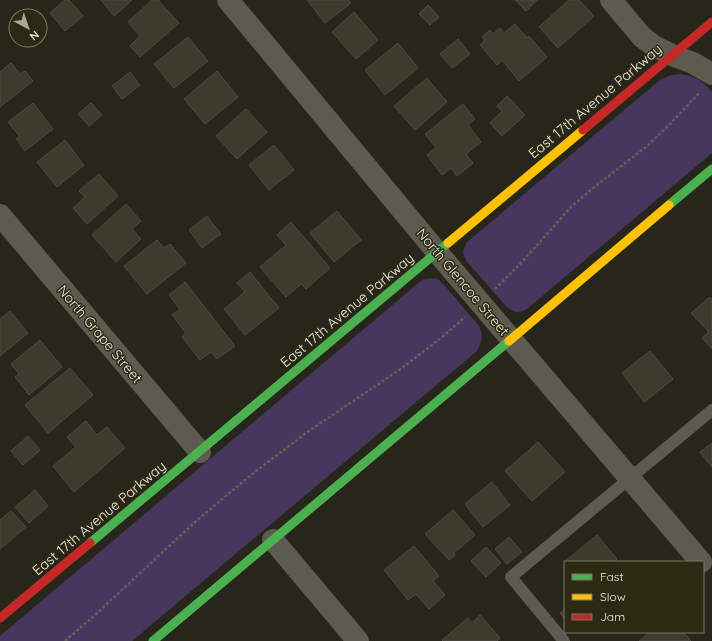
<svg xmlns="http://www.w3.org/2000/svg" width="712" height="641" font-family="Quicksand,sans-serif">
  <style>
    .green { fill: #47365e }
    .building { fill: #3d3b2d; stroke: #4e4c42 }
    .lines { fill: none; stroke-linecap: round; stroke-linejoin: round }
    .path { stroke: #626156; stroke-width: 2.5; stroke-dasharray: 3 2; stroke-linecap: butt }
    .lane { stroke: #5d5b4f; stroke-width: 12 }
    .street { stroke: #5d5b4f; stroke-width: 22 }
    .fast { stroke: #4caf50; stroke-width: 9 }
    .slow { stroke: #ffc107; stroke-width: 9 }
    .jam { stroke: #c62828; stroke-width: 9 }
    .labels { text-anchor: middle; stroke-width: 3; stroke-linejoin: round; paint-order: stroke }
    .street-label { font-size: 14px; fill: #f1efe2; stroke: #2d2a14 }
  </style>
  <rect width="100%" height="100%" fill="#27261a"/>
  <path class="green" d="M681 74C696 77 702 80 712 92V153L527 309C518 314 515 313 507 307L467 262C462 253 462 251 467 242L660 80 671 75Z
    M430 278 438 279 445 286 479 326C484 338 482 340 477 351L132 641H0V636L422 280Z"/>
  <path class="building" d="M65 0H69L83 16 65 31 50 13Z
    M101 0H132L114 16Z
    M152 0H158L179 23 140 57 130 46 140 36 128 22Z
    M307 0H348L351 3 325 23Z
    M515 0H537L526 11Z
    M569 0H579L594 16 558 48 539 27Z
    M428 5 439 17 430 25 419 14Z
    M354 12 378 40 356 59 332 32Z
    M515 24 527 38 529 36 547 57 519 81 502 60 497 65 480 45 485 40 482 37 490 30 493 34 500 28 504 33Z
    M188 37 208 61 174 88 154 64Z
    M458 39 470 54 452 68 440 54Z
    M398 43 418 68 385 95 365 70Z
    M11 63 20 74 25 71 33 81 0 107V72Z
    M217 71 238 97 205 124 184 99Z
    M130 72 140 85 122 99 112 86Z
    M427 78 447 102 415 130 394 106Z
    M507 96 525 115 502 136 490 123 502 111 497 106Z
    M33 103 53 129 25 151 16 139 20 137 8 122Z
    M91 103 102 115 89 126 78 114Z
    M463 104 475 119 468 125 481 142 466 154 473 163 457 176 451 168 442 175 427 155 436 148 425 134Z
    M246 109 267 132 237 159 216 136Z
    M65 140 84 165 57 187 37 162Z
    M274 145 294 170 269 190 249 165Z
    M99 174 118 196 87 224 73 208 85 197 79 191Z
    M126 204 141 221 132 229 141 239 116 262 92 235Z
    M337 211 361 240 334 262 310 233Z
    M207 216 221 234 202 248 189 230Z
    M291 222 330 268 306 289 301 284 286 297 260 267 286 245 277 235Z
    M157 240 164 248 170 244 186 263 147 294 124 266Z
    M250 272 279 308 245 335 224 309 245 292 237 283Z
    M185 282 235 346 217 359 211 352 200 360 182 337 186 333 172 315 180 309 169 295Z
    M710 297 712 299V349L702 338 709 332 691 313Z
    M10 311 28 333 0 356V319Z
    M40 340 62 367 29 395 15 377 19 374 11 364Z
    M650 351 673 379 644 402 622 373Z
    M70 368 93 395 48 433 25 405Z
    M86 421 97 435 107 427 125 448 74 492 53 466 76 447 67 437Z
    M28 436 40 450 23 465 11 451Z
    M538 442 565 472 532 501 505 471Z
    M712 443V467L700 452Z
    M492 482 510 505 483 527 465 504Z
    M35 490 48 506 29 523 15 507Z
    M453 510 475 535 454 553 455 555 449 560 425 534Z
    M11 511 26 527 0 549V520Z
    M597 535 617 559 614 562H568L567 560Z
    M509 537 522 552 507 564 495 549Z
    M414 546 439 576 433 581 445 595 429 609 416 594 408 600 384 570Z
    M486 547 501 563 486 577 471 561Z
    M565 609V619L560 613Z
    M480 615 500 638 497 641H443L442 640 468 618 472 623Z
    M650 632H684L691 641H639Z"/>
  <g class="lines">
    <path class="path" d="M495 289 522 262 571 207 593 188 646 147 671 123 700 92
      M65 641 95 615 195 522 251 475 306 433 402 368 441 338 465 317"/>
    <path class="lane" d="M564 641 511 577 712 410"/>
    <path class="street" d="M228 0 437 252 701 562
      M611 0 642 37 654 46 672 55 693 63 712 74
      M0 215 200 452
      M273 540 358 641"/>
    <path class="fast" d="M669 205 712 169
      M90 543 448 243
      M153 641 509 341"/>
    <path class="slow" d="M448 243 583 130
      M509 341 669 205"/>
    <path class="jam" d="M583 130 712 22
      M0 618 90 543"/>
  </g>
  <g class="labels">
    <g class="street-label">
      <text transform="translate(595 101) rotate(-40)" y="5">East 17th Avenue Parkway</text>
      <text transform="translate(463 282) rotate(50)" y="5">North Glencoe Street</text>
      <text transform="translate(347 310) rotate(-40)" y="5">East 17th Avenue Parkway</text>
      <text transform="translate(100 334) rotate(50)" y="5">North Grape Street</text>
      <text transform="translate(99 518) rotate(-40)" y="5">East 17th Avenue Parkway</text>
    </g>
  </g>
  <rect x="564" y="561" width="140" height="72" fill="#2d2a14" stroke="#7b7966"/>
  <rect x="572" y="574" width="20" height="6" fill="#4caf50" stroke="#7b7966"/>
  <text x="600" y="581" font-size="12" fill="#f1efe2">Fast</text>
  <rect x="572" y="594" width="20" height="6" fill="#ffc107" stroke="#7b7966"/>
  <text x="600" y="601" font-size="12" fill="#f1efe2">Slow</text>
  <rect x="572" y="614" width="20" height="6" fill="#c62828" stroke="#7b7966"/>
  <text x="600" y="621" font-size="12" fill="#f1efe2">Jam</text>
  <g transform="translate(28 28) rotate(140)"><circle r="19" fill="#2d2a14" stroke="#7b7966"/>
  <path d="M0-3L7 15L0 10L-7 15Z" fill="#aaa99c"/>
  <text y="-6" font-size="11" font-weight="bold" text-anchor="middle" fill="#f1efe2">N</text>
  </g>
</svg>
